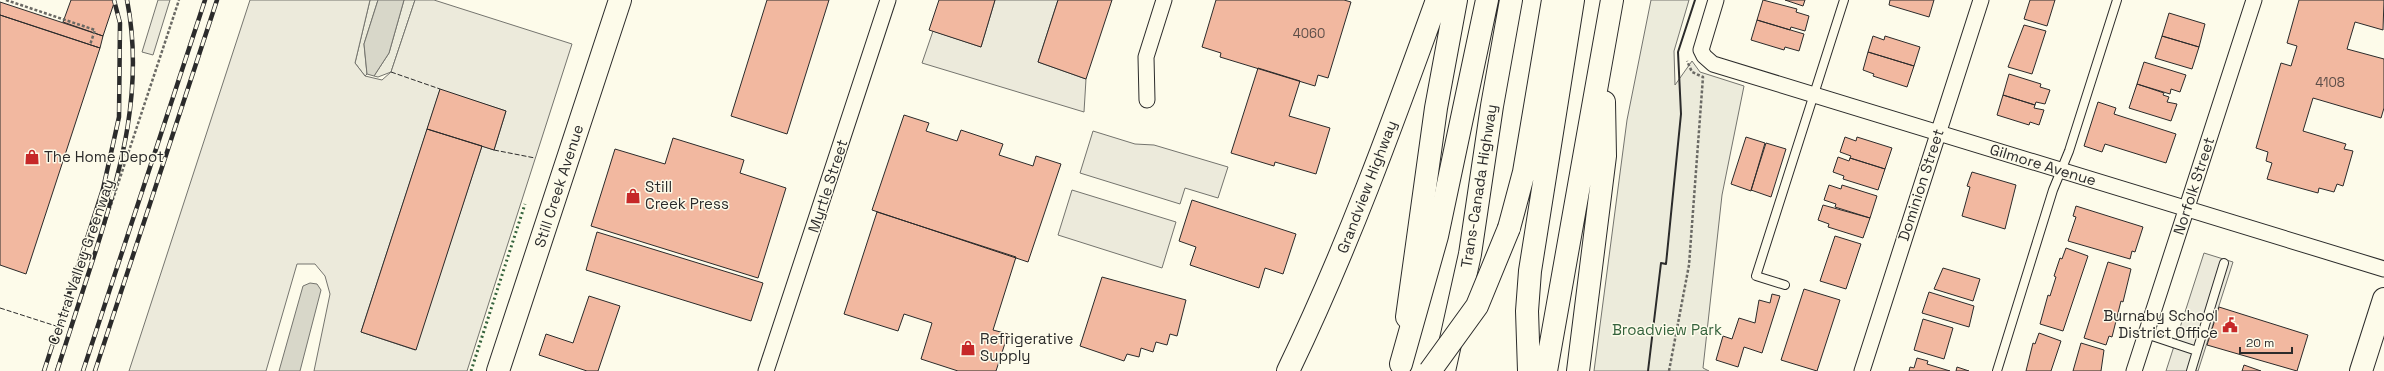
<svg xmlns="http://www.w3.org/2000/svg" width="2384" height="371" font-family="'Space Grotesk',sans-serif">
  <style>
    .green { fill: #ecebdb; stroke: #74746e }
    .parking { fill: #eceadb; stroke: #74746e; fill-rule: evenodd }
    .water { fill: #d8d7c9; stroke: #74746e }
    .building { fill: #f2b8a0; stroke: #2b2b2b }
    .lines { fill: none; stroke-linecap: round; stroke-linejoin: round }
    .lane-casing { stroke: #2b2b2b; stroke-width: 10 }
    .street-casing { stroke: #2b2b2b; stroke-width: 17 }
    .secondary-casing { stroke: #2b2b2b; stroke-width: 24 }
    .highway-casing { stroke: #2b2b2b; stroke-width: 24 }
    .path { stroke: #6a6964; stroke-width: 2.5; stroke-dasharray: 3 2; stroke-linecap: butt }
    .lane { stroke: #fdfbea; stroke-width: 8 }
    .street { stroke: #fdfbea; stroke-width: 15 }
    .secondary { stroke: #fdfbea; stroke-width: 22 }
    .highway { stroke: #fdfbea; stroke-width: 22 }
    .rail-casing { stroke: #2b2b2b; stroke-width: 4.5 }
    .rail { stroke: #fdfbea; stroke-width: 3; stroke-dasharray: 9; stroke-linecap: butt }
    .highway-bridge-casing { stroke: #2b2b2b; stroke-width: 24; stroke-linecap: butt }
    .highway-bridge { stroke: #fdfbea; stroke-width: 22 }
    .hedge { stroke: #34623c; stroke-width: 3; stroke-dasharray: 2 3; stroke-linecap: butt }
    .fence { stroke: #2b2b2b; stroke-width: 1; stroke-dasharray: 5 2; stroke-linecap: butt }
    .wall { stroke: #2b2b2b; stroke-width: 2 }
    .labels { text-anchor: middle; stroke-width: 3; stroke-linejoin: round; paint-order: stroke }
    .number-label { font-size: 13px; fill: #5d4e48 }
    .poi-label { font-size: 15px; fill: #2b2b2b; stroke: #fdfbea; text-anchor: start }
    .street-label { font-size: 15px; fill: #2b2b2b; stroke: #fdfbea }
    .park-label { font-size: 15px; fill: #34623c; stroke: #fdfbea }
  </style>
  <rect width="100%" height="100%" fill="#fdfbea"/>
  <path class="green" d="M370 0H378L364 44 367 74 365 76 355 63Z
    M404 0H415L391 72 378 77 374 76 389 53Z
    M1651 0H1689L1674 51 1675 85 1692 61 1700 72 1744 86 1722 195 1703 368 1709 371H1594L1627 120Z"/>
  <path class="parking" d="M158 0H170L153 55 142 52Z
    M250 0H370L355 63 365 76 382 80 391 72 415 0H434L572 44 467 371H314L330 294 325 276 315 264H297L266 371H129ZM440 90 506 111 494 150 482 146 415 350 361 332Z
    M995 0H1058L1038 62 1086 79 1084 112 922 63 933 31 981 47Z
    M1093 131 1135 144 1154 145 1228 167 1218 198 1185 188 1180 204 1080 173Z
    M1072 190 1176 222 1162 268 1058 235Z
    M2204 253 2233 262 2198 371H2166Z"/>
  <path class="water" d="M378 0H404L389 53 374 76 367 74 364 44Z
    M310 283 317 284 321 290 300 371H279L303 286Z"/>
  <path class="building" d="M71 0H115L103 36 63 22Z
    M767 0H829L787 134 731 116Z
    M939 0H995L981 47 929 30Z
    M1058 0H1112L1086 79 1038 62Z
    M1216 0H1344L1351 2 1328 78 1318 75 1315 86 1220 57 1221 53 1202 47Z
    M1763 0 1797 9 1796 12 1809 16 1805 31 1791 27 1790 30 1757 20Z
    M1785 0H1805L1803 6Z
    M1890 0H1934L1929 17 1889 5Z
    M2030 0H2055L2047 26 2024 19Z
    M2299 0H2384L2383 30 2355 22 2347 49 2384 59V108L2381 118 2313 98 2303 131 2346 144 2344 149 2353 151 2343 186 2337 184 2334 192 2319 188 2318 193 2267 179 2272 163 2266 161 2268 152 2256 148 2281 63 2291 66 2297 46 2287 43Z
    M0 2 103 36 100 48 0 15Z
    M2169 13 2205 24 2199 47 2162 36Z
    M0 15 100 48 26 274 0 265Z
    M1757 20 1804 34 1799 51 1785 47 1784 50 1751 40Z
    M2024 25 2046 31 2032 74 2008 67Z
    M1873 36 1884 40 1885 36 1920 47 1914 66 1868 52Z
    M2162 36 2199 47 2192 69 2155 58Z
    M1868 52 1914 66 1907 87 1873 76 1874 74 1863 70Z
    M2144 62 2186 75 2180 92 2171 89 2170 94 2137 84Z
    M1258 68 1300 81 1289 116 1330 128 1316 174 1275 162 1274 166 1231 153Z
    M2009 74 2041 84 2040 87 2050 90 2045 104 2036 102 2035 105 2003 95Z
    M2137 84 2164 93 2163 95 2169 97 2167 102 2177 104 2171 121 2129 108Z
    M440 89 506 111 494 150 427 129Z
    M2003 95 2035 105 2034 108 2044 110 2039 125 2030 122 2029 125 1997 115Z
    M2098 102 2116 108 2114 114 2176 134 2166 163 2105 144 2102 152 2084 146Z
    M904 115 929 123 926 131 957 141 961 130 1003 144 999 155 1033 166 1036 156 1061 164 1028 262 872 210Z
    M427 129 482 146 416 350 361 332Z
    M1746 137 1765 143 1751 191 1731 184Z
    M1845 137 1856 141 1857 137 1892 148 1885 169 1850 158 1851 156 1840 152Z
    M673 138 744 160 740 173 786 188 758 278 591 226 615 149 665 164Z
    M1766 143 1786 149 1771 197 1751 190Z
    M1838 157 1849 161 1850 158 1885 169 1878 190 1843 179 1844 176 1833 172Z
    M1972 172 2016 185 2005 229 1962 216 1970 187 1967 186Z
    M1829 185 1841 189 1842 185 1877 196 1870 218 1835 207 1836 204 1824 200Z
    M1192 200 1296 234 1283 274 1265 268 1259 288 1190 265 1196 247 1179 241Z
    M1823 205 1870 218 1863 238 1828 227 1829 224 1818 220Z
    M2076 206 2143 227 2135 252 2132 251 2130 259 2068 241 2076 217 2073 216Z
    M877 212 1016 257 993 330 1008 334 996 371H958L921 359 932 323 904 314 898 331 844 314Z
    M597 232 763 283 751 321 586 270Z
    M1835 236 1861 244 1846 289 1820 281Z
    M2066 248 2088 256 2063 331 2040 324 2048 295 2050 296 2056 277 2054 276 2060 258 2062 259Z
    M2108 262 2131 269 2123 302 2121 301 2112 337 2109 336 2106 345 2084 338Z
    M1943 268 1980 279 1973 301 1934 289Z
    M1102 277 1186 300 1177 336 1170 334 1167 345 1156 342 1153 352 1141 348 1139 357 1127 354 1124 361 1080 346Z
    M1804 289 1840 300 1817 371 1781 360Z
    M1929 292 1974 306 1969 327 1922 313Z
    M1772 294 1780 296 1762 353 1744 347 1738 367 1716 360 1723 336 1732 339 1739 318 1755 323 1759 300 1770 303Z
    M589 296 620 306 598 371H587L539 355 546 334 573 343Z
    M2219 307 2308 335 2297 371 2207 345Z
    M1923 319 1953 328 1944 359 1914 350Z
    M2039 333 2061 341 2051 371H2026L2033 343 2035 344Z
    M2081 343 2104 350 2101 371H2073Z
    M1917 358 1928 361 1927 364 1950 371H1909L1910 367 1914 368Z
    M2244 365 2261 371H2242Z
    M1957 367 1969 371H1956Z"/>
  <g class="lines">
    <g class="lane-casing">
      <path id="lane" d="M1785 285 1756 276 1844 0
        M2146 334 2197 351 2191 371
        M2197 351 2224 263
        M1997 371 2053 190 2069 151 2117 0"/>
    </g>
    <g class="street-casing">
      <path id="street" d="M1716 0 1701 50 1704 56 1713 64 2384 269
        M1147 100 1146 57 1164 0
        M766 371 888 0
        M1862 371 1981 0
        M2134 371 2254 0"/>
    </g>
    <g class="secondary-casing">
      <path id="secondary" d="M1407 317 1436 108 1456 0
        M498 371 620 0
        M1288 371C1346 251 1392 125 1437 0
        M2361 371 2384 299"/>
    </g>
    <g class="highway-casing">
      <path id="highway" d="M1509 228 1524 172 1553 0
        M1401 364 1437 236 1487 0
        M1444 371 1470 254 1492 106 1511 0
        M1529 371 1527 311 1530 271 1573 0
        M1546 371 1612 0
        M1578 371 1605 156 1604 102"/>
    </g>
    <path class="path" d="M6 0 95 30 90 45
      M56 371 179 0
      M1669 371 1689 265 1703 77 1692 72 1687 61"/>
    <use href="#lane" class="lane"/>
    <use href="#street" class="street"/>
    <use href="#secondary" class="secondary"/>
    <use href="#highway" class="highway"/>
    <g class="rail-casing">
      <path id="rail" d="M44 371 103 189 119 117 120 23 114 0
        M57 371C70 331 83 290 96 250 122 168 144 86 127 0
        M83 371 205 0
        M95 371 217 0"/>
    </g>
    <use href="#rail" class="rail"/>
    <g class="highway-bridge-casing">
      <path id="highway-bridge" d="M1430 371 1477 306 1509 228"/>
    </g>
    <use href="#highway-bridge" class="highway-bridge"/>
    <path class="hedge" d="M471 371 525 204"/>
    <path class="fence" d="M391 72 440 89
      M494 150 535 158
      M0 308 56 326"/>
    <path class="wall" d="M1648 371 1661 263 1666 264 1681 114 1678 52 1695 0"/>
  </g>
  <defs>
    <g id="shop-bare" transform="scale(1.2)"><path d="M-5-2.5h2.3a2.7 3.5 0 0 1 5.4 0H5L5.5 6h-11ZM-1.5-2.5h3a1.5 2.3 0 0 0-3 0Z" fill="#c62828" stroke="#fdfbea" stroke-width="2.5" paint-order="stroke"/></g>
    <g id="civic-bare" transform="scale(1.2)"><path d="M-.6-6.5H3V-4.5H.6V-3L4-1V1h2V6H-6V1h2V-1L-.6-3ZM-1.2 2.5V6h2.4V2.5Z" fill="#c62828" stroke="#fdfbea" stroke-width="2.5" paint-order="stroke"/></g>
  </defs>
  <g fill-rule="evenodd">
    <use href="#shop-bare" x="32" y="157"/>
    <use href="#shop-bare" x="633" y="196"/>
    <use href="#civic-bare" x="2230" y="325"/>
    <use href="#shop-bare" x="968" y="348"/>
  </g>
  <g class="labels">
    <g class="number-label">
      <text x="1309" y="38">4060</text>
      <text x="2330" y="87">4108</text>
    </g>
    <g class="poi-label">
      <text x="44" y="162">The Home Depot</text>
      <text x="645" y="192">Still<tspan x="645" dy="17">Creek Press</tspan></text>
      <text x="2218" y="321" text-anchor="end">Burnaby School<tspan x="2218" dy="17">District Office</tspan></text>
      <text x="980" y="344">Refrigerative<tspan x="980" dy="17">Supply</tspan></text>
    </g>
    <g class="street-label">
      <text transform="translate(2043 165) rotate(17)" y="5">Gilmore Avenue</text>
      <text transform="translate(1921 185) rotate(-72)" y="5">Dominion Street</text>
      <text transform="translate(559 186) rotate(-72)" y="5">Still Creek Avenue</text>
      <text transform="translate(828 186) rotate(-72)" y="5">Myrtle Street</text>
      <text transform="translate(1479 186) rotate(-81)" y="5">Trans-Canada Highway</text>
      <text transform="translate(2194 186) rotate(-72)" y="5">Norfolk Street</text>
      <text transform="translate(1367 187) rotate(-69)" y="5">Grandview Highway</text>
      <text transform="translate(81 262) rotate(-71)" y="5">Central Valley Greenway</text>
    </g>
    <g class="park-label">
      <text x="1667" y="335">Broadview Park</text>
    </g>
  </g>
  <path d="M2240 347v6h52v-6" fill="none" stroke="#2b2b2b" stroke-width="2"/>
  <text x="2246" y="347" font-size="12" fill="#2b2b2b" stroke="#fdfbea" stroke-width="3" paint-order="stroke">20 m</text>
</svg>
